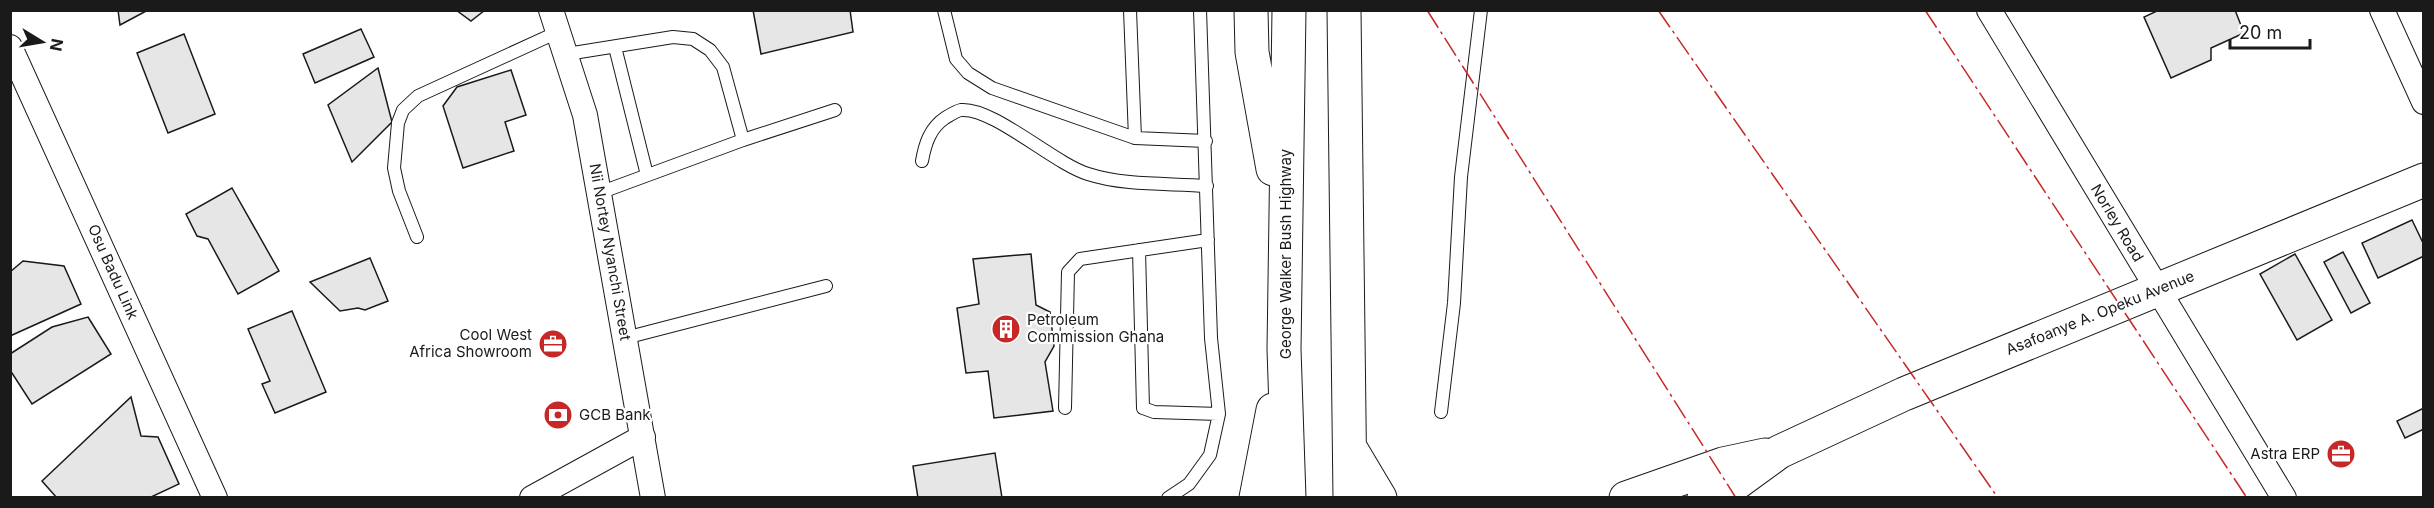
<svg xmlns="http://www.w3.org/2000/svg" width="2434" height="508" font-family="Inter,sans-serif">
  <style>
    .building { fill: #e6e6e6; stroke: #1a1a1a; stroke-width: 1.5 }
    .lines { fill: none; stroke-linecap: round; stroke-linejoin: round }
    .service-casing { stroke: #1a1a1a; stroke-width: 14 }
    .minor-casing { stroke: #1a1a1a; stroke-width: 26 }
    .secondary-casing { stroke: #1a1a1a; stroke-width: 35 }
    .trunk-casing { stroke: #1a1a1a; stroke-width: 35 }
    .service { stroke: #fff; stroke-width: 12 }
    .minor { stroke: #fff; stroke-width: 24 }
    .secondary { stroke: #fff; stroke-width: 33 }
    .trunk { stroke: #fff; stroke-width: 33 }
    .power { stroke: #c62828; stroke-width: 1.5; stroke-dasharray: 21 4.5 3 4.5; stroke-linecap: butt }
    .labels { text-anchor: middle; stroke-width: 4.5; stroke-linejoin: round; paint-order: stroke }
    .street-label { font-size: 15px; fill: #1a1a1a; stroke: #fff }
    .poi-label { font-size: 15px; fill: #1a1a1a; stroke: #fff; text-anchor: start }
  </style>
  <rect width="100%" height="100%" fill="#fff"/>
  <path class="building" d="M118 10H148L120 25Z
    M456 10H485L471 21Z
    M753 10H850L853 32 761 54Z
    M2159 10H2235L2244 33 2211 48V60L2171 78 2144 17Z
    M361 29 374 57 315 83 303 54Z
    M184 34 215 114 168 133 137 53Z
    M378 68 392 122 352 162 328 105Z
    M511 70 526 115 505 122 514 151 463 168 443 106 457 87Z
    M232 188 279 271 238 294 208 239 197 236 186 214Z
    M2412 220 2424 245V256L2378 278 2362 243Z
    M2343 252 2370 303 2351 313 2324 262Z
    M1031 254 1036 305 1050 312 1054 346 1045 362 1053 411 994 418 988 371 966 373 957 308 979 304 973 259Z
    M2295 254 2332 320 2297 340 2260 274Z
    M370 258 388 301 365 310 358 308 340 311 310 282Z
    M23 261 64 266 81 304 10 336V272Z
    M292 311 326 392 275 413 262 384 270 381 248 329Z
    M88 317 111 354 32 404 10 370V354L52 327Z
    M131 397 141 436 158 437 179 484 149 498H57L42 481Z
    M2424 408V429L2405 438 2397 421Z
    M995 453 1002 498H918L913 466Z"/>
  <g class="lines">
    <g class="service-casing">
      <path id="service" d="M944 10 956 59 968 73 992 88 1135 138 1206 141
        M1130 10 1135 138
        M615 47 647 175
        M567 54 673 37 693 39 710 50 723 67 743 140
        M922 161C925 144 930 128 945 118 950 115 956 111 961 110 993 107 1053 163 1088 174 1125 186 1169 183 1207 186
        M599 193 743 140 835 110
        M417 237 399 191 394 168 398 123 403 110 418 96 560 31
        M1139 250 1143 408 1154 412 1219 414
        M625 338 826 286
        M1065 408 1068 272 1080 259 1208 240
        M1441 412 1454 303 1461 177 1481 10
        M1168 498 1189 484 1210 455 1219 414 1211 338 1200 10"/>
    </g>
    <g class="minor-casing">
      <path id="minor" d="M551 10 585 115 653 498
        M1989 10 2284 498
        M2382 10 2424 102
        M10 47 215 498
        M532 498 643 437"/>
    </g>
    <g class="secondary-casing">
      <path id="secondary" d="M1626 498 1723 464 1765 455
        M1704 498 1731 487 1779 452 1904 394 2424 180"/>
    </g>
    <g class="trunk-casing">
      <path id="trunk" d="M1251 10 1252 52 1273 169
        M1289 10 1284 349 1289 498
        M1344 10 1350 498
        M1352 451 1380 498
        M1256 498 1273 410"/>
    </g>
    <use href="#service" class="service"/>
    <use href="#minor" class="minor"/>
    <use href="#secondary" class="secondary"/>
    <use href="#trunk" class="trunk"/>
    <path class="power" d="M1427 10 1736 498
      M1658 10 1998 498
      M1925 10 2247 498"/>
  </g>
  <defs>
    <g id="building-disc" transform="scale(1.5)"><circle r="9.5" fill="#c62828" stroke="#fff"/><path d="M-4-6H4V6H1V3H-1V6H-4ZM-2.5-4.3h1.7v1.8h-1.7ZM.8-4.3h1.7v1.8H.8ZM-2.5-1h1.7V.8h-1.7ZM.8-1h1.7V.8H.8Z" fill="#fff"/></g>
    <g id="office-disc" transform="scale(1.5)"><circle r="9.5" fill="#c62828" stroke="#fff"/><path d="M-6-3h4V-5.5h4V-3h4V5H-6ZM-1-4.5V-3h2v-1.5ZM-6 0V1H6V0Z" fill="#fff"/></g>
    <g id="bank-disc" transform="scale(1.5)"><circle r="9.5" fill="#c62828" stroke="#fff"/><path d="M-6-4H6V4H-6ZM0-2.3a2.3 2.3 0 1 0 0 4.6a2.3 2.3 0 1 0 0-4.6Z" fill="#fff"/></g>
  </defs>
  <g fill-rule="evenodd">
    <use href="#building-disc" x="1006" y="329"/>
    <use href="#office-disc" x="553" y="344"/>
    <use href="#bank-disc" x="558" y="415"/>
    <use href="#office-disc" x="2341" y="454"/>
  </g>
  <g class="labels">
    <g class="street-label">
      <text transform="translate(2117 223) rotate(59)" y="5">Norley Road</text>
      <text transform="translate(610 252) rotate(80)" y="5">Nii Nortey Nyanchi Street</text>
      <text transform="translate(1286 254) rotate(-90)" y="5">George Walker Bush Highway</text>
      <text transform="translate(113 272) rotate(66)" y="5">Osu Badu Link</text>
      <text transform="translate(2100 313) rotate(-22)" y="5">Asafoanye A. Opeku Avenue</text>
    </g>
    <g class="poi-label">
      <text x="1027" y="325">Petroleum<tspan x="1027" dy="17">Commission Ghana</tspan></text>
      <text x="532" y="340" text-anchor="end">Cool West<tspan x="532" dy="17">Africa Showroom</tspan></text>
      <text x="579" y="420">GCB Bank</text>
      <text x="2320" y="459" text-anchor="end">Astra ERP</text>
    </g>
  </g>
  <rect width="2434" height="508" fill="none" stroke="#1a1a1a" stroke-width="24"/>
  <g transform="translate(42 42) rotate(101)" stroke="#ffffff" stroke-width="4.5" paint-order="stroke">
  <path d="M0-4.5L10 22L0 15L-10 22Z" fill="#1a1a1a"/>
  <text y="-9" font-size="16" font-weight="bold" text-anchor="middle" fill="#1a1a1a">N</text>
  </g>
  <path d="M2230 39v9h80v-9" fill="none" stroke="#1a1a1a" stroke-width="3"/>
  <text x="2239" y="39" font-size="18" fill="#1a1a1a" stroke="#ffffff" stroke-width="4.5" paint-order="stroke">20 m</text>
</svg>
